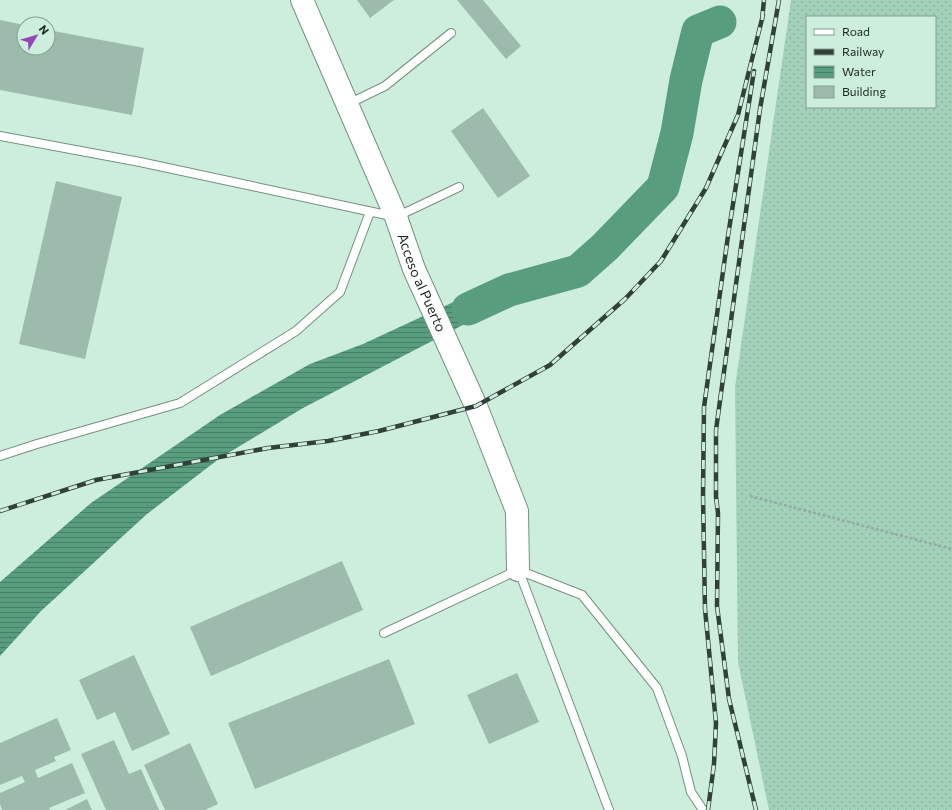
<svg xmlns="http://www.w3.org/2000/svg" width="952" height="810" font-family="Commissioner,sans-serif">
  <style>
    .grass { fill: url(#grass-dots); fill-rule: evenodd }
    .water { fill: url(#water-rules) }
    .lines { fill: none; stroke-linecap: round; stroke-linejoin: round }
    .river { stroke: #579d7e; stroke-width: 33 }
    .building { fill: #9dbbac }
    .lane-casing { stroke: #749182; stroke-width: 10 }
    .primary-casing { stroke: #749182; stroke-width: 24 }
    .path { stroke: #92ac9f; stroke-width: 2.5; stroke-dasharray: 3 2; stroke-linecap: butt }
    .lane { stroke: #fff; stroke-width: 8 }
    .primary { stroke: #fff; stroke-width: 22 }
    .rail-casing { stroke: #314038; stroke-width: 4.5 }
    .rail { stroke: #cdeddd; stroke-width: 3; stroke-dasharray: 9; stroke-linecap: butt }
    .labels { text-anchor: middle; stroke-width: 3; stroke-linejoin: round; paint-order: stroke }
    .street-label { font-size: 14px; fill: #1b2721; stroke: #cdeddd }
  </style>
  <defs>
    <pattern id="grass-dots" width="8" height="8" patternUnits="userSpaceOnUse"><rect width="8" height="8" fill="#a2d0b9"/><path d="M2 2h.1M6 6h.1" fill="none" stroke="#8bb39f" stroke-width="1.8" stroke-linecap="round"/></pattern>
    <pattern id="water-rules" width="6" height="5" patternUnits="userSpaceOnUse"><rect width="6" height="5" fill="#579d7e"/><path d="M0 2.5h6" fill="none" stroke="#478067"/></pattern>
  </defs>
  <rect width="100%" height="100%" fill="#cdeddd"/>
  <path class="grass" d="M791 0H952V810H769L738 662 735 387ZM807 17H935V107H807Z"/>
  <path class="water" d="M509 290 484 314 303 408 220 458 147 514 41 611 0 656V582L91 503 220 415 310 364 363 344 473 293Z"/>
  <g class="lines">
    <path class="river" d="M468 309 509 290 578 271 605 247 663 187 677 133 686 80 698 31 720 22"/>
  </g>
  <path class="building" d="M357 0H394L370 18Z
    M457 0H483L521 46 506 59Z
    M0 20 24 25V48H48V30L144 48 132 115 0 90Z
    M483 108 530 176 498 198 451 131Z
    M56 181 122 197 85 359 19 344Z
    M342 561 363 610 211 676 190 627Z
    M134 655 170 734 132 751 115 712 97 720 79 680Z
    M389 659 415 724 255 789 228 723Z
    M517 673 539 722 489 744 467 695Z
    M57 718 71 750 54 757 56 761 35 770 38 778 72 763 85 793 49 808 50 810H2L0 804V793L25 782 22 776 0 785V743Z
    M114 740 129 774 141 769 159 810H106L81 754Z
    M190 743 218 804 205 810H165L144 765Z
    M87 799 92 810H65Z"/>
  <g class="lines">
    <g class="lane-casing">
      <path id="lane" d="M348 104 385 86 451 33
        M0 136 140 162 396 217 459 187
        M0 456 37 444 180 403 296 331 340 292 370 212
        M519 571 609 810
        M384 633 518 570 582 595 657 688 682 756 691 792 703 810"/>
    </g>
    <g class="primary-casing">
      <g id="primary">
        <path id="s1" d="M302 0 396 217 414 269 476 406 517 511 518 570"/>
      </g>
    </g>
    <path class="path" d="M750 496 952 549"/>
    <use href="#lane" class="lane"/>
    <use href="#primary" class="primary"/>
    <g class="rail-casing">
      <path id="rail" d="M762 20 764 0
        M0 511 96 480 268 448 328 441 379 431 476 406 550 365 625 299 661 261 706 188 738 115 763 15
        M708 810 714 764 716 723 705 609 703 496 704 407 728 236 754 71
        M756 810 729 699 717 606 718 513 716 497V430L760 109 779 0"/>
    </g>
    <use href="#rail" class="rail"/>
  </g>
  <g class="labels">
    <g class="street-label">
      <text dy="5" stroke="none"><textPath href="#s1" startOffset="307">Acceso al Puerto</textPath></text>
    </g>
  </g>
  <rect x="806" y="16" width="130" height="92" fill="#cdeddd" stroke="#869e92"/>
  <rect x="814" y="29" width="20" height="6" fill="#ffffff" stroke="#869e92"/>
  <text x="842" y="36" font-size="12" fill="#1b2721">Road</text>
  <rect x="814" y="49" width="20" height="6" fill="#314038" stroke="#869e92"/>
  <text x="842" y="56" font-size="12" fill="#1b2721">Railway</text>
  <rect x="814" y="66" width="20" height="12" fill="url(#water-rules)" stroke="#869e92"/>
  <text x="842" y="76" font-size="12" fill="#1b2721">Water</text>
  <rect x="814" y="86" width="20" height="12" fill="#9dbbac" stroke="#869e92"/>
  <text x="842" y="96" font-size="12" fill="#1b2721">Building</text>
  <g transform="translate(36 36) rotate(52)"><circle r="19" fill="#cdeddd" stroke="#869e92"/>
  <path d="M0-3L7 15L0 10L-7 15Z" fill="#9346b7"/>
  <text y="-6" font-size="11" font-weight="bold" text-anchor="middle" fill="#1b2721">N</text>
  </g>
</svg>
